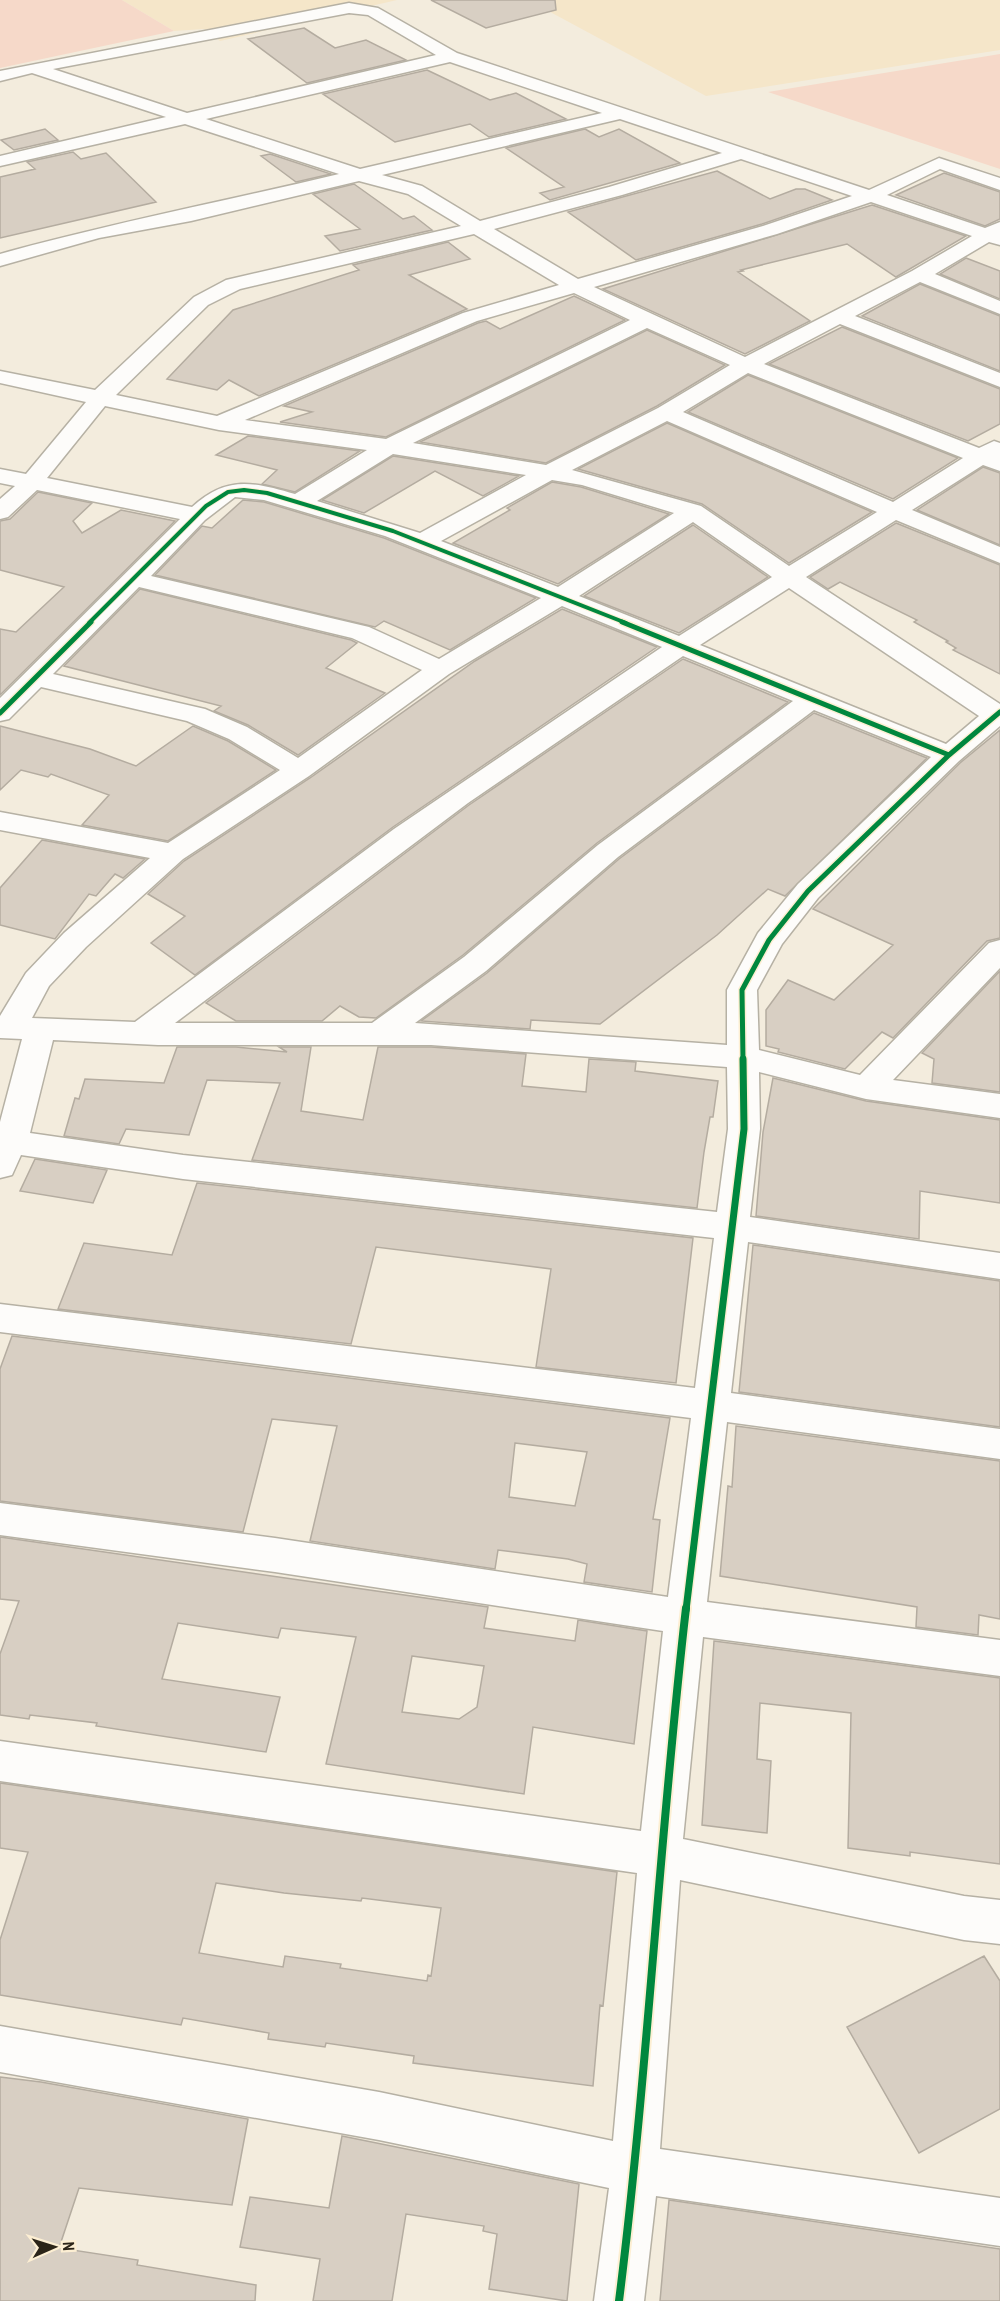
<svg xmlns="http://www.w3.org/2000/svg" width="1000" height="2301" font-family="'PT Sans Narrow',sans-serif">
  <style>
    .built { fill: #f5e6c9 }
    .green { fill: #f6d9c9 }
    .building { fill: #d8cfc3; stroke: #b4aca0; stroke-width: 1.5; fill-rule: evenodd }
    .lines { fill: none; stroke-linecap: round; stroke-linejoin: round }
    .minor-casing { stroke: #b6b1a4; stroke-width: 3 }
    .minor { fill: #fdfcfa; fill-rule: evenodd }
    .cycleway-far3-casing { stroke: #fdefd3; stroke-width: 6 }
    .cycleway-far2-casing { stroke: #fdefd3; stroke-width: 8 }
    .cycleway-far1-casing { stroke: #fdefd3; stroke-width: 10 }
    .cycleway-casing { stroke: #fdefd3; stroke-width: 12 }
    .cycleway-far3 { stroke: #00873e; stroke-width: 4 }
    .cycleway-far2 { stroke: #00873e; stroke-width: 5 }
    .cycleway-far1 { stroke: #00873e; stroke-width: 7 }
    .cycleway { stroke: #00873e; stroke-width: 8 }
  </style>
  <rect width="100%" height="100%" fill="#f3ecdd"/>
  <path class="built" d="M122 0H397L220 41 204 29 174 31Z
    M528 0H1000V50L706 96Z"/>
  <path class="green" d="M0 0H122L174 31 0 68Z
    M1000 54V169L768 92Z"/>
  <path class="building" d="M431 0H555L556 10 486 28Z
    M304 28 335 48 366 40 406 60 307 83 248 39Z
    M427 70 490 100 516 93 566 119 489 137 470 124 395 142 323 94Z
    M45 129 58 140 14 150 1 140Z
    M585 129 599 137 619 129 680 163 550 200 540 193 564 187 506 148Z
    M73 152 81 159 106 153 156 202 0 238V177L35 169 27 162Z
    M270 154 331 174 296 182 261 156Z
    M717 171 770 199 796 189H805L832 200 762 224 636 260 568 212Z
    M944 173 1000 192V219L985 226 896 195Z
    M354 184 403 219 414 216 432 230 340 251 325 236 360 229 313 194Z
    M872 205 966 236 896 277 847 244 741 270 743 271 738 272 810 321 745 354 603 289Z
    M448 242 470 259 409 275 467 309 259 396 229 380 217 390 167 379 233 310 359 270 353 265Z
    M966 258 1000 271V299L940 274Z
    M920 284 1000 316V371L862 316Z
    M574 296 625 320 386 437 280 422 312 412 284 406 478 323 486 321 500 329Z
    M842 327 1000 389V424L968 441 769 364Z
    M647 330 725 365 657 406 546 463 420 442Z
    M748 375 958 458 893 499 688 412Z
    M667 423 872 512 789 563 702 504 578 469Z
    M248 436 360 451 295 492 262 484 277 470 216 455Z
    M393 456 519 476 483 496 435 471 364 513 322 500Z
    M983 467 1000 473V545L917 510Z
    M552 482 581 487 669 514 558 584 453 543 510 510 507 508Z
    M38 492 92 503 73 521 82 533 121 510 175 521 0 695V629L16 632 64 587 0 570V521L10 519Z
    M243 500 264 502 384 538 536 598 450 650 384 621 375 627 155 575 202 526 212 528Z
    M896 523 1000 565V674L953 650 956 648 946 642 948 641 914 622 917 620 840 582 828 589 810 577Z
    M693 525 768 577 679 633 584 596Z
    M140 589 351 640 357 643 326 668 385 693 298 755 248 725 214 711 221 706 64 666Z
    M562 609 657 647 393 827 195 975 151 943 185 916 148 894 184 861 310 778 475 661Z
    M683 659 788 702 597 843 463 955 376 1018 359 1017 340 1006 322 1021H236L206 1003 469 805Z
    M814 713 927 758 785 896 768 889 717 935 600 1024 531 1020 530 1029 421 1021 487 973 619 859Z
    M0 726 90 749 136 766 193 726 228 741 276 770 168 841 82 825 109 795 51 774 48 777 21 770 0 790Z
    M1000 730V938L987 941 893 1038 882 1032 845 1069 778 1052 779 1049 766 1046V1010L788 980 834 1000 893 945 813 909 960 763Z
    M42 840 145 859 123 878 115 874 96 896 89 894 55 939 0 925V888Z
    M1000 971V1092L932 1083 934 1059 922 1053Z
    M177 1047H236L287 1052 279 1047H311L301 1111 363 1120 378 1047H431L526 1054 522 1086 586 1092 589 1059 636 1062 635 1071 718 1081 713 1117H710L704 1152 697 1208 252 1160 280 1083 207 1080 189 1135 126 1129 119 1144 64 1136 75 1098 79 1099 85 1079 164 1083Z
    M773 1078 866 1101 1000 1120V1203L920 1191 919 1239 756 1216 763 1132Z
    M35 1159 107 1170 93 1203 20 1191Z
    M197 1183 693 1238 676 1383 536 1367 551 1269 376 1247 351 1344 58 1309 84 1243 172 1255Z
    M753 1245 1000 1281V1427L739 1392Z
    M12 1336 670 1418 653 1519 660 1520 652 1592 584 1582 587 1564 568 1559 498 1550 495 1569 310 1541 337 1426 272 1419 243 1532 0 1501V1369ZM515 1443 587 1452 575 1506 509 1497Z
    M736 1426 1000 1461V1619L979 1615 978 1635 916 1627 917 1607 720 1576 728 1486 732 1487Z
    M0 1537 488 1607 484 1628 575 1641 578 1620 647 1631 634 1744 533 1727 524 1794 326 1764 356 1637 281 1628 278 1638 178 1623 162 1679 280 1697 266 1752 96 1726 97 1723 30 1715 29 1719 0 1715V1654L19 1601 0 1599ZM412 1656 484 1666 477 1707 459 1719 402 1712Z
    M714 1641 1000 1678V1864L910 1852V1856L848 1848 851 1713 760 1703 757 1759 771 1761 767 1833 702 1825Z
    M0 1783 617 1872 603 2006 600 2005 593 2086 413 2063 414 2056 326 2043 325 2047 268 2039 269 2033 183 2018 181 2025 0 1995V1940L28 1852 0 1848ZM216 1883 284 1893 361 1901 362 1898 441 1908 431 1976 428 1975 427 1981 340 1968 341 1964 285 1956 283 1967 199 1953Z
    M984 1956 1000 1981V2109L919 2153 847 2027Z
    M0 2077 41 2082 248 2119 232 2205 79 2188 59 2248 138 2260 137 2265 256 2285 255 2301H0Z
    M342 2136 579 2184 567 2301 489 2289 497 2234 483 2231 484 2226 406 2214 392 2301H313L320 2259 240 2247 250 2197 329 2208Z
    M669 2200 1000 2249V2301H660Z"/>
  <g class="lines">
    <g class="minor-casing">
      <path id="minor" d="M349 3 378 8 457 53 869 190 939 158 1000 178V190L940 169 887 195 985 228 1000 222V245L989 242 935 274 1000 301V314L920 282 855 316 1000 373V387L840 324 764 364 979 448 994 441 1000 443V471L983 465 912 510 1000 547V563L896 520 806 577 1000 704V726L959 761 818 898 782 944 757 990 759 1050 860 1075 989 943 1000 940V968L893 1080 1000 1094V1118L866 1099 759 1072 760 1129 750 1217 1000 1253V1279L748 1242 731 1393 1000 1429V1459L727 1422 707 1602 1000 1640V1676L703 1637 683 1839 964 1896 1000 1900V1944L964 1940 680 1880 660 2149 1000 2198V2246L656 2196 644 2301H594L609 2188 379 2140 0 2072V2026L379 2092 613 2141 637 1873 0 1781V1741L641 1831 663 1631 275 1572 0 1535V1503L275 1538 668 1597 691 1418 0 1332V1304L695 1388 714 1238 183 1179 21 1155 12 1175 0 1178V1122L22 1039 0 1038V1016L26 973 64 933 150 858 0 830V812L168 843 280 770 229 739 187 721 41 687 9 719 0 721V698L180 519 37 490 8 517 0 519V499L15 486 0 483V469L26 474 86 402 0 383V371L95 390 194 297 226 280 461 226 408 194 359 181 191 221 99 238 0 266V254C112 223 226 201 339 174L185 124 0 166V156L166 117 32 73 0 81V71ZM349 13 368 15 436 55 187 113 53 69ZM450 62 602 113 360 169 206 119ZM620 119 722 153 609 187 480 221 422 186 382 175ZM741 159 852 196 763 226 578 279 494 229 622 195ZM871 202 972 236 912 271 745 357 594 287 777 234ZM474 234 559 285 463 313 217 416 116 395 208 305 240 289ZM574 293 630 320 386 439 245 420 477 321ZM647 328 730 365 658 408 546 465 413 443ZM748 373 963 458 893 502 683 412ZM105 406 219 430 367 450 295 494C253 482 227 475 192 507L47 478ZM667 421 877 512 789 566 701 506 572 470ZM393 454 526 475 420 533 317 501ZM552 480 582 485 674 513 558 587 441 541ZM235 497 264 500 385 536 541 598 439 659 369 627 151 576 205 520ZM693 522 772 577 679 636 579 596ZM139 587 352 638 422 670 298 758 247 727 205 709 53 674ZM789 588 979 716 946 744 700 645ZM562 606 662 647 394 829 135 1022 32 1018 49 986 86 947 183 859 309 776 449 674ZM683 656 793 701 598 845 464 957 372 1023H175L468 803ZM814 710 931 757 798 884 758 933 727 990V1045L415 1023 486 971 618 857ZM53 1040 158 1045H431L727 1067 728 1129 717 1212 183 1155 30 1133Z"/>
    </g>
    <use href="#minor" class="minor"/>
    <g class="cycleway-far3-casing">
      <path id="cycleway-far3" d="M89 623 206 506 228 492 244 490 267 493 393 531 626 623"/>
    </g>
    <g class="cycleway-far2-casing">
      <path id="cycleway-far2" d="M622 622 949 755 1000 712
        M0 713 91 622
        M743 1060 742 990 769 940 808 891 949 755"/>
    </g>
    <g class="cycleway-far1-casing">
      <path id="cycleway-far1" d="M686 1610 744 1129 743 1059"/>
    </g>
    <g class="cycleway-casing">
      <path id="cycleway" d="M619 2301C648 2071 659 1839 686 1608"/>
    </g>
    <use href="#cycleway-far3" class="cycleway-far3"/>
    <use href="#cycleway-far2" class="cycleway-far2"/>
    <use href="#cycleway-far1" class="cycleway-far1"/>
    <use href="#cycleway" class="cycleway"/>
  </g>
  <g transform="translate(54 2247) rotate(87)" stroke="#fdefd3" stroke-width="4.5" paint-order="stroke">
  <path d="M0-4.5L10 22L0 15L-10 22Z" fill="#2b2418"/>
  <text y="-9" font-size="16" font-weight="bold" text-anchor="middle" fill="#2b2418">N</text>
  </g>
</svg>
